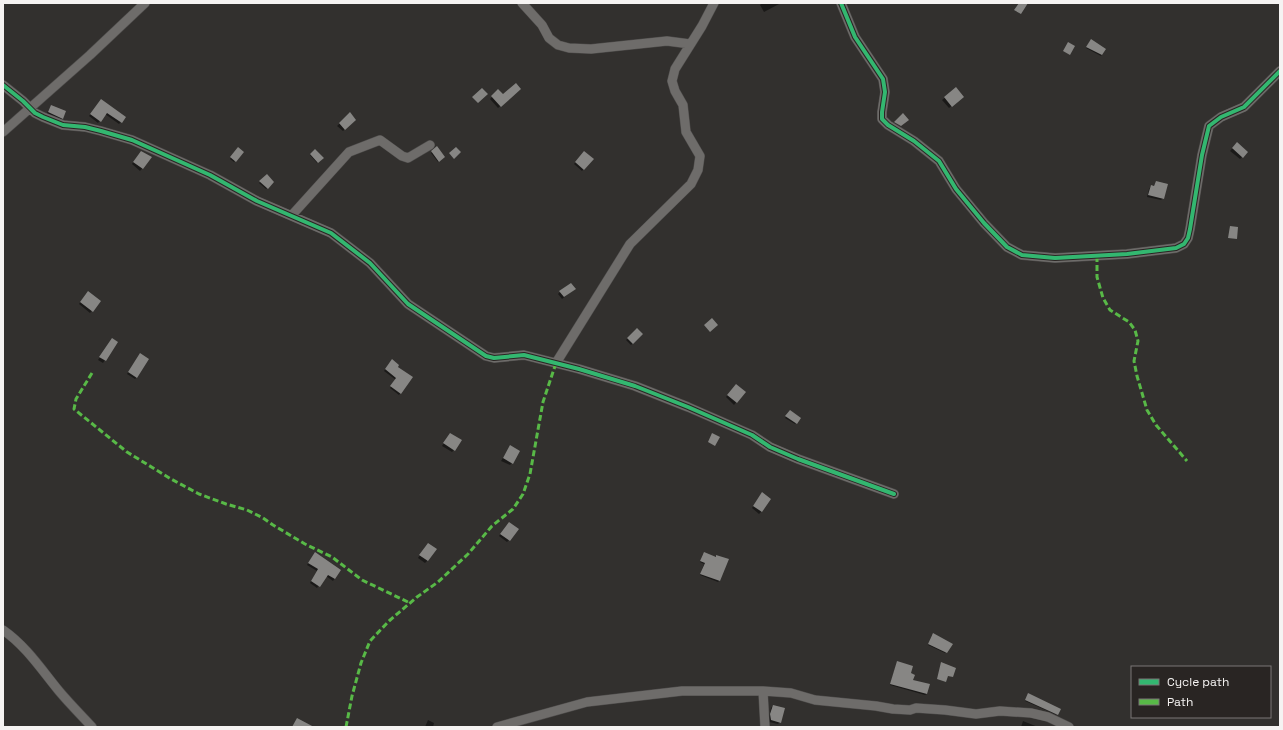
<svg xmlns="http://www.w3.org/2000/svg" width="1283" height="730" font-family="'Space Grotesk',sans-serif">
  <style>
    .shadow { fill: #0007 }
    .building { fill: #878684 }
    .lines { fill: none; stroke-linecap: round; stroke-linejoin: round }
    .minor-casing { stroke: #4e4c4b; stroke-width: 10 }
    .minor { stroke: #6e6c6a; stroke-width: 9 }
    .quiet { stroke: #58b947; stroke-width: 3; stroke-dasharray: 6 3; stroke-linecap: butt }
    .cycleway-casing { stroke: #292523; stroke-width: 6 }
    .cycleway { stroke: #33b770; stroke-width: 4 }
  </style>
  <rect width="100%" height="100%" fill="#32302e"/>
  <path class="shadow" d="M762 3H781L764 12 760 5Z
    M1090 41 1105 50 1101 56 1086 48Z
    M520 89 498 108 490 99 498 91 503 96Z
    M956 89 960 99 949 108 942 100Z
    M100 102 124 118 119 124 105 114 98 123 89 116Z
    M51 106 62 118 60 120 46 115Z
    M350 114 355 120 343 131 337 126Z
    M1237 143 1247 152 1240 159 1230 151Z
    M238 148 243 152 234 162 230 159Z
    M437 148 444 157 438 162 431 153Z
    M315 150 322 158 317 163 310 155Z
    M584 153 592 160 582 171 574 164Z
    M139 154 151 158 140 171 132 164Z
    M267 176 273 182 266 189 259 183Z
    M1156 182 1163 198 1161 200 1147 197 1149 189 1151 186 1153 187Z
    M572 291 562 299 558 294 560 292Z
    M86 294 100 301 90 313 79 304Z
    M637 329 642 334 631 345 626 340Z
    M112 339 117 342 103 363 98 360Z
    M140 354 137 377 135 379 127 374Z
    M391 362 412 377 399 395 390 388 396 380 384 371Z
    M736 385 744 392 734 405 726 397Z
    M790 411 800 418 795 424 785 418Z
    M448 437 454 450 452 452 442 446Z
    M510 447 512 463 510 465 501 461Z
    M760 496 761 512 759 514 752 508Z
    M507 525 509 540 507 542 499 536Z
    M426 546 427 561 425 563 418 558Z
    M703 554 715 558 716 556 719 581 718 582 700 575 704 564 700 562Z
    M313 556 340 570 333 581 326 576 317 588 310 583 317 571 307 565Z
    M932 635 946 652 945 653 928 645Z
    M897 662 910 674 912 680 927 694 925 695 890 685Z
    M1028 695 1057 715 1025 701Z
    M773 706 780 722 778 724 769 722V717L771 708Z
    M428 720 434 723 433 727H425Z
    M1023 721 1038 727H1021Z"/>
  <path class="building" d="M1019 3H1028L1021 14 1014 10Z
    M1091 39 1106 49 1102 55 1086 47Z
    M1068 42 1075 46 1070 55 1063 51Z
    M516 83 521 89 501 107 491 96 498 89 503 94Z
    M956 87 964 97 952 107 944 97Z
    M482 88 488 94 478 103 472 97Z
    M101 99 126 117 122 123 107 113 101 122 90 114Z
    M51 105 66 111 63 119 48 112Z
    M350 112 356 120 345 130 339 123Z
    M903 113 909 120 901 126 894 122Z
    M1237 142 1248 152 1243 158 1232 148Z
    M437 146 445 157 439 162 431 151Z
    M238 147 244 152 236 162 230 157Z
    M456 147 461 152 454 159 449 153Z
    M315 149 324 158 318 163 310 154Z
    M141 151 152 157 143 169 133 162Z
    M584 151 594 159 584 170 575 162Z
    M267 174 274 182 268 189 259 181Z
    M1156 181 1168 184 1164 199 1148 195 1151 185 1154 186Z
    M1230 226 1238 227 1237 239 1228 238Z
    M571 283 576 289 564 297 559 291Z
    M88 291 101 301 93 312 80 302Z
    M712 318 718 325 710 332 704 325Z
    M637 328 643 334 633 344 627 338Z
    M112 338 118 342 106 361 99 357Z
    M140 353 149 359 137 378 128 372Z
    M392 359 399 365 398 367 413 377 401 394 390 386 396 378 385 369Z
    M736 384 746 392 737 403 727 395Z
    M790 410 801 418 797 424 785 416Z
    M450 433 462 440 455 451 443 443Z
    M712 433 720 437 715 446 708 442Z
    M510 445 520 451 513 464 503 458Z
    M762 492 771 499 762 512 753 506Z
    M509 522 519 529 510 541 500 534Z
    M428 543 437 549 428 561 419 555Z
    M315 552 341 570 335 579 328 575 320 587 311 581 318 569 308 563Z
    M704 552 716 557V555L729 559 720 581 700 574 705 563 700 561Z
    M933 633 953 644 947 653 928 644Z
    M897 661 913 666 911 673 915 675 913 680 930 684 927 694 890 684Z
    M941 662 956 668 953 677 948 676 946 682 937 679Z
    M1028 693 1061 709 1058 715 1025 700Z
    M773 705 785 708 781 723 771 720 770 714Z
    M297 718 314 727H292Z"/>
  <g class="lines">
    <g class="minor-casing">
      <path id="minor" d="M522 3 542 25 549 38 558 45 569 48 591 49 667 41 690 44
        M841 3 855 37 883 79 885 92 882 112V119L888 125 914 141 939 161 956 189 984 223 1007 247 1022 255 1055 258 1127 254 1176 248 1184 244 1188 238 1190 229 1202 155 1209 126 1221 117 1244 107 1280 71
        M3 85 23 101 35 113 43 117 63 125 85 127 101 131 132 140 210 175 257 201 331 233 370 263 408 304 486 356 494 358 524 355 579 369 635 386 688 407 752 435 770 447 798 459 894 494
        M3 132 90 55 145 3
        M292 215 349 152 380 140 402 156 408 158 430 145
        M556 363 630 244 691 184 698 170 700 156 686 132 683 105 675 91 672 81 675 69 702 26 714 3
        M3 630C26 646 41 669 59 691 69 703 81 715 92 727
        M763 691 765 727
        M497 727 587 702 682 691H763L791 693 815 700 876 706 893 709 910 710 916 708 945 710 976 714 1000 711 1031 713 1048 717 1069 727"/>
    </g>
    <use href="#minor" class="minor"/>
    <path class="quiet" d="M1097 256V277L1103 298 1110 310 1129 322 1135 330 1138 341 1134 361 1137 376 1147 410 1156 425 1187 461
      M92 373 76 399 74 409 127 452 171 479 199 494 226 504 247 510 263 518 273 525 305 544 332 557 362 580 410 603
      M346 727 352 696 361 663 370 641 389 621 417 597 438 582 468 554 492 526 513 509 523 494 530 474 543 402 556 363"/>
    <g class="cycleway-casing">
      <path id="cycleway" d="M841 3 855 37 883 79 885 92 882 112V119L888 125 914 141 939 161 956 189 984 223 1007 247 1022 255 1055 258 1127 254 1176 248 1184 244 1188 238 1190 229 1202 155 1209 126 1221 117 1244 107 1280 71
        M3 85 23 101 35 113 43 117 63 125 85 127 101 131 132 140 210 175 257 201 331 233 370 263 408 304 486 356 494 358 524 355 579 369 635 386 688 407 752 435 770 447 798 459 894 494"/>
    </g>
    <use href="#cycleway" class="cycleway"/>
  </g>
  <rect width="1283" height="730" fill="none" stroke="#f5f3f2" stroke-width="8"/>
  <rect x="1131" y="666" width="140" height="52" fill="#292523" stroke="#7b7776"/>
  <rect x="1139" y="679" width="20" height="6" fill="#33b770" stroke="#7b7776"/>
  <text x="1167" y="686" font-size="12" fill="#f5f3f2">Cycle path</text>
  <rect x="1139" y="699" width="20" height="6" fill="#58b947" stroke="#7b7776"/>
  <text x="1167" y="706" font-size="12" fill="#f5f3f2">Path</text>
</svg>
